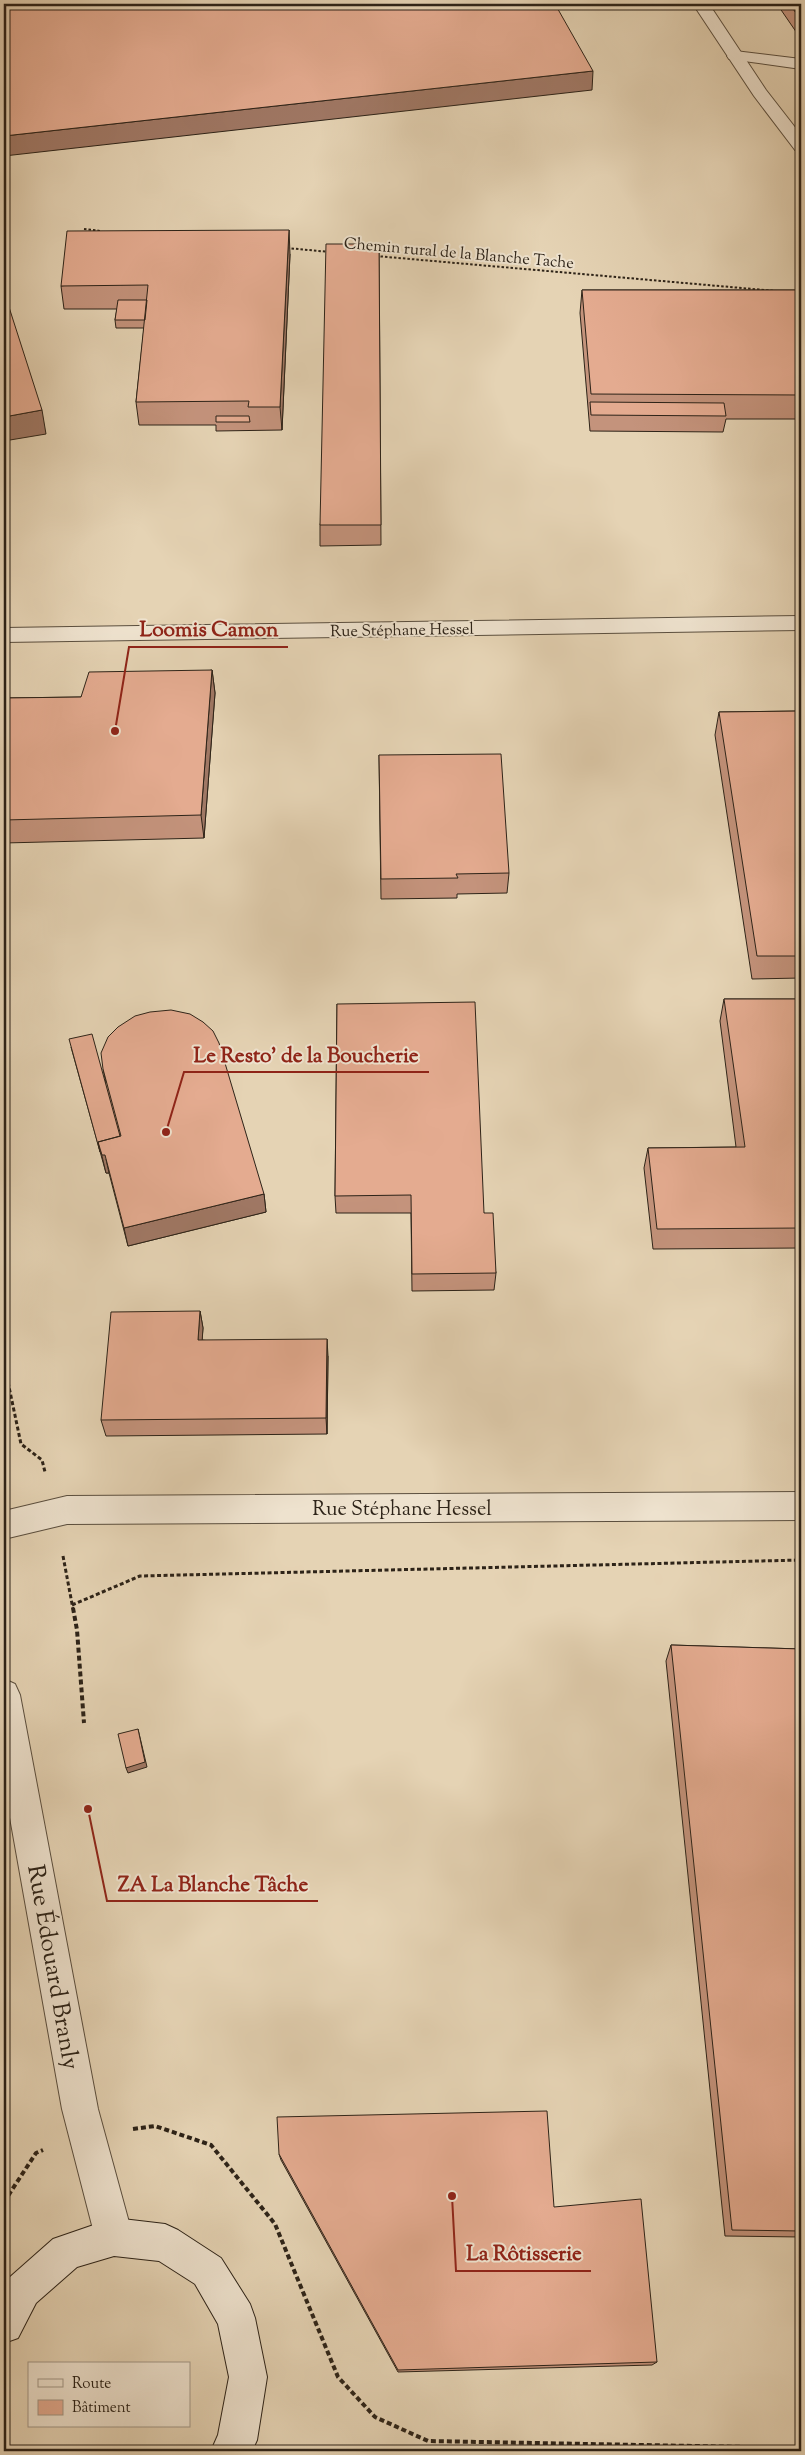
<svg xmlns="http://www.w3.org/2000/svg" width="805" height="2455" font-family="'Sorts Mill Goudy',serif">
  <style>
    .lines { fill: none; stroke-linecap: round; stroke-linejoin: round }
    .lane-casing { stroke: #5b4f3f; stroke-width: 2 }
    .street-casing { stroke: #5b4f3f; stroke-width: 2 }
    .secondary-casing { stroke: #2d2318; stroke-width: 2 }
    .path-far2 { stroke: #2d2318; stroke-width: 2; stroke-dasharray: 2.5 2; stroke-linecap: butt }
    .path-far1 { stroke: #2d2318; stroke-width: 3; stroke-dasharray: 4 2.5; stroke-linecap: butt }
    .path { stroke: #2d2318; stroke-width: 4; stroke-dasharray: 5 3; stroke-linecap: butt }
    .lane { fill: #eee2ce; fill-rule: evenodd }
    .street { fill: #eee2ce; fill-rule: evenodd }
    .secondary { fill: #eee2ce; fill-rule: evenodd }
    .wall { fill: #c4937c; stroke: #2d2318 }
    .shaded-wall { fill: #a07865; stroke: #2d2318 }
    .building { fill: #e4ab90; stroke: #2d2318 }
    .labels { text-anchor: middle; stroke-width: 4; stroke-linejoin: round; paint-order: stroke }
    .far-street-label { font-size: 16px; fill: #2d2318; stroke: #eee2ce }
    .street-label { font-size: 20px; fill: #2d2318; stroke: #eee2ce }
    .near-street-label { font-size: 24px; fill: #2d2318; stroke: #eee2ce }
    .leader { fill: none; stroke: #8f2418; stroke-width: 2 }
    .callout-dot { fill: #8f2418; stroke: #eee2ce; stroke-width: 2 }
    .callout-label { font-size: 21px; text-anchor: middle; font-weight: bold; fill: #8f2418; stroke: #eee2ce; stroke-width: 4; stroke-linejoin: round; paint-order: stroke }
  </style>
  <rect width="100%" height="100%" fill="#e5d3b4"/>
  <filter id="stains"><feTurbulence type="fractalNoise" baseFrequency=".004" numOctaves="4"/><feColorMatrix values="0 0 0 0 .2 0 0 0 0 .09 0 0 0 0 .02 0 0 0 .5 -.17"/></filter>
  <radialGradient id="worn" r=".72"><stop offset=".6" stop-color="#630" stop-opacity="0"/><stop offset="1" stop-color="#630" stop-opacity=".3"/></radialGradient>
  <g class="lines">
    <g class="lane-casing">
      <path id="lane" d="M735 51 801 59V69L729 59 727 56Z"/>
    </g>
    <g class="street-casing">
      <path id="street" d="M693 4H709L766 90 801 135V151L795 150 754 96Z
        M801 616V630L4 642V628Z
        M801 1492V1520L67 1524 4 1539V1511L67 1496Z
        M4 1679 15 1684 20 1695 98 2109 133 2237 127 2250 114 2256 101 2250 95 2237 62 2109 4 1784Z"/>
    </g>
    <g class="secondary-casing">
      <path id="secondary" d="M114 2218 165 2224 178 2230 221 2258 250 2304 255 2318 267 2377 257 2440 252 2451H211L218 2435 229 2377 218 2324 195 2284 159 2261 114 2256 77 2267 36 2303 18 2338 4 2343V2287L10 2277 53 2239Z"/>
    </g>
    <path class="path-far2" d="M84 229 101 231
      M287 248 330 252
      M376 256 776 291"/>
    <path class="path-far1" d="M4 1363 21 1444 42 1460 45 1472
      M63 1556 73 1609
      M72 1605 140 1576 801 1560"/>
    <path class="path" d="M73 1608 77 1630 84 1723
      M133 2129 155 2126 211 2145 275 2224 338 2377 375 2417 428 2441 801 2448
      M4 2202 36 2153 43 2150"/>
    <use href="#lane" class="lane"/>
    <use href="#street" class="street"/>
    <use href="#secondary" class="secondary"/>
  </g>
  <path class="wall" d="M777 4H801V39Z
    M379 244 381 545 320 546V525Z
    M290 254 282 430 216 431V425H139L136 402 144 328H116L115 320 117 309H64L61 286Z
    M582 290H801V419H726L723 432 590 431 580 313Z
    M212 670 215 693 204 838 4 843V698L81 697Z
    M801 711V978L752 979 715 735 719 712Z
    M379 755 509 873 507 893 457 894V898L381 899Z
    M724 999H801V1248L653 1249 644 1168 648 1148 736 1147 720 1021Z
    M337 1004 484 1213 496 1273 494 1290 412 1291 411 1213H336L335 1196Z
    M71 1047 106 1083 103 1069 264 1194 266 1212 128 1246 109 1173H106Z
    M200 1311 203 1328 202 1340 328 1356 327 1434 106 1436 101 1420Z
    M671 1645 801 1649V2237L725 2236 666 1661Z
    M279 2154 554 2207 657 2362 652 2365 398 2372 281 2160Z"/>
  <path class="shaded-wall" d="M593 71 592 90 4 156V136Z
    M289 230 290 254 282 430 280 407Z
    M42 410 46 434 4 441V417Z
    M212 670 215 693 204 838 201 815Z
    M123 1147 106 1159 109 1173H106L101 1152Z
    M264 1194 266 1212 128 1246 124 1228Z
    M200 1311 203 1328 201 1357 198 1340Z
    M327 1339 328 1356 327 1434 326 1418Z
    M138 1729 147 1767 128 1773 126 1768Z"/>
  <path class="building" d="M4 4H555L593 71 4 136Z
    M790 4H801V21Z
    M289 230 280 407H248L249 401 136 402 148 285 61 286 67 231Z
    M326 244H379L381 525H320Z
    M582 290H801V395L591 394Z
    M118 300H147L145 320H115Z
    M8 304 42 410 4 417V305Z
    M590 402 724 403 726 416 591 415Z
    M216 416H249L250 422H216Z
    M212 670 201 815 4 820V698L81 697 89 672Z
    M801 711V956H757L719 712Z
    M501 754 509 873 456 874 458 878 381 879 379 755Z
    M724 999H801V1228L657 1229 648 1148 745 1147Z
    M475 1002 484 1213H493L496 1273 412 1274 411 1195 335 1196 337 1004Z
    M171 1010 190 1014 203 1022 213 1031 219 1043 264 1194 124 1228 105 1155H102L98 1142 121 1136 103 1069 101 1053 108 1037 118 1027 135 1016 150 1012Z
    M92 1034 120 1136 98 1142 100 1152 69 1039Z
    M200 1311 198 1340 327 1339 326 1418 101 1420 111 1312Z
    M671 1645 801 1649V2231L732 2230Z
    M138 1729 145 1762 126 1768 118 1734Z
    M547 2111 554 2207 641 2199 657 2362 398 2370 279 2154 277 2117Z"/>
  <g class="labels">
    <g class="far-street-label">
      <text transform="translate(459 252) rotate(5)" y="6">Chemin rural de la Blanche Tache</text>
      <text transform="translate(402 629) rotate(-1)" y="6">Rue Stéphane Hessel</text>
    </g>
    <g class="street-label">
      <text x="402" y="1515">Rue Stéphane Hessel</text>
    </g>
    <g class="near-street-label">
      <text transform="translate(54 1967) rotate(80)" y="8">Rue Édouard Branly</text>
    </g>
  </g>
  <path class="leader" d="M115 731L129 647H288M166 1132L184 1072H429M88 1809L107 1901H318M452 2196L456 2271H591"/>
  <g class="callout-dot">
    <circle cx="115" cy="731" r="5"/>
    <circle cx="166" cy="1132" r="5"/>
    <circle cx="88" cy="1809" r="5"/>
    <circle cx="452" cy="2196" r="5"/>
  </g>
  <g class="callout-label">
    <text x="209" y="636">Loomis Camon</text>
    <text x="306" y="1062">Le Resto' de la Boucherie</text>
    <text x="213" y="1891">ZA La Blanche Tâche</text>
    <text x="524" y="2260">La Rôtisserie</text>
  </g>
  <rect width="805" height="2455" fill="none" stroke="#e5d3b4" stroke-width="20"/>
  <rect x="5" y="5" width="795" height="2445" fill="none" stroke="#2d2318" stroke-width="2.5"/>
  <rect x="10" y="10" width="785" height="2435" fill="none" stroke="#2d2318"/>
  <rect x="28" y="2362" width="162" height="65" fill="#eee2ce" stroke="#a19685"/>
  <rect x="38" y="2379" width="25" height="8" fill="#eee2ce" stroke="#a19685"/>
  <text x="72" y="2388" font-size="15" fill="#2d2318">Route</text>
  <rect x="38" y="2400" width="25" height="15" fill="#e4ab90" stroke="#a19685"/>
  <text x="72" y="2412" font-size="15" fill="#2d2318">Bâtiment</text>
  <rect width="100%" height="100%" filter="url(#stains)"/>
  <rect width="100%" height="100%" fill="url(#worn)"/>
</svg>
